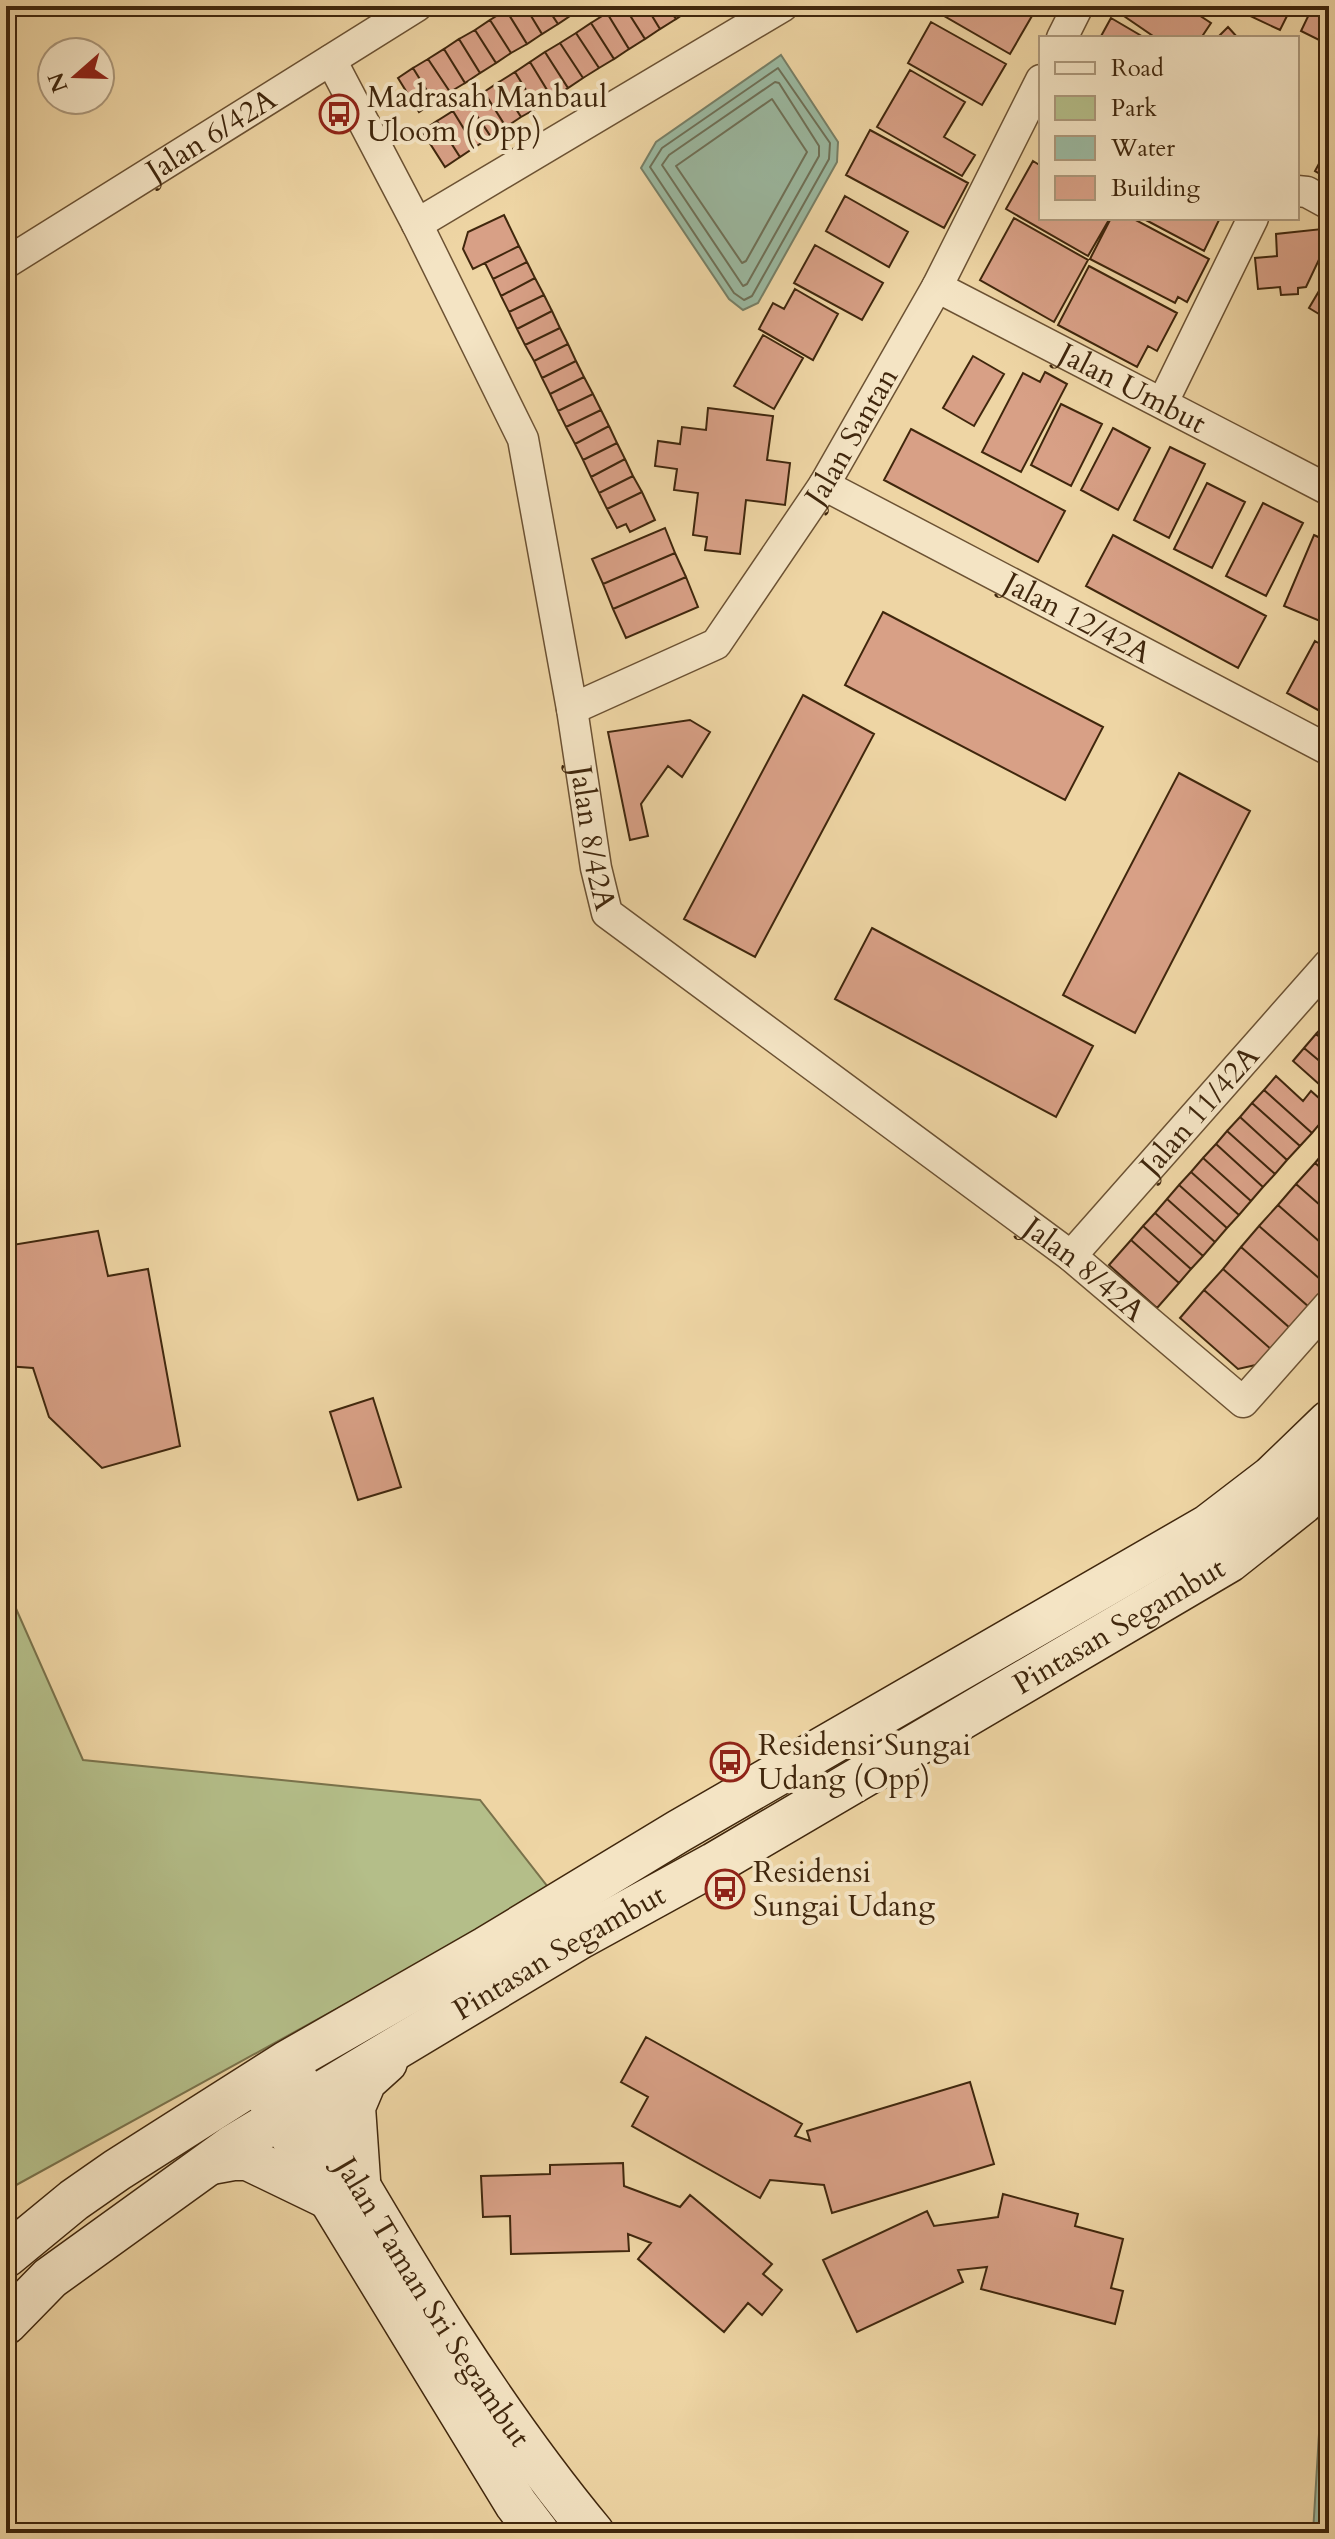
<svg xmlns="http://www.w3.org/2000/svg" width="1335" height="2539" font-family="Cardo,serif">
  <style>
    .green { fill: #b4be89; stroke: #7a724b; stroke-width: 2 }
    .water { fill: #9bb9a1; stroke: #777f66; stroke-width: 2 }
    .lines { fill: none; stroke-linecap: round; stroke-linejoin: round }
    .shore { stroke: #6e7057; stroke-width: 2 }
    .building { fill: #d8a086; stroke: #40270d; stroke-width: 2 }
    .street-casing { stroke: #6c5233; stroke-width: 33 }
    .secondary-casing { stroke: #40270d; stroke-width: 45 }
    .street { stroke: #f4e4c4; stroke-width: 30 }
    .secondary { stroke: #f4e4c4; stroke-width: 42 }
    .labels { text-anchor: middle; stroke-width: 8; stroke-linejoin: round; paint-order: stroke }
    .poi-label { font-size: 30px; fill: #40270d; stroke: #f4e4c4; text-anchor: start }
    .street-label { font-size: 30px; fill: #40270d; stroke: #f4e4c4 }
  </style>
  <rect width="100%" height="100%" fill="#eed5a4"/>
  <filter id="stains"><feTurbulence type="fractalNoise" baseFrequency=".0025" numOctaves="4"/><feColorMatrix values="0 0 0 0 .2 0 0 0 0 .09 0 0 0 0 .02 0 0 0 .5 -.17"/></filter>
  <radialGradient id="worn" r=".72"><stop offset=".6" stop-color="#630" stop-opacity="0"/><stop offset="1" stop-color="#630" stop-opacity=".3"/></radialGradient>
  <path class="green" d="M6 1586 83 1760 480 1800 551 1891 9 2189 6 2183Z"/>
  <path class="water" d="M781 55 838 142 837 162 758 303 743 310 729 299 641 168 656 142Z
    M1329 2269V2533H1313Z"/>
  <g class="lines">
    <path class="shore" d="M778 68 830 143 829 159 752 296 744 300 734 293 650 167 662 148Z
      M775 82 779 83 819 146V156L747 284 743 286 662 165 669 155Z
      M772 99 807 152 746 261 742 263 676 166Z
      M1321 2533 1329 2402"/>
  </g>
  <path class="building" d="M512 6H525L542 34 527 44 506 10Z
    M525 6H546L558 24 542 34Z
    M546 6H568L573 14 558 24Z
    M618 6H624L645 39 629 49 607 13Z
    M624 6H646L660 29 645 39Z
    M646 6H667L676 19 660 29Z
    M667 6H689L691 9 676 19Z
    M942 6H1031L1036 9 1010 54 939 13Z
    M1122 6H1185L1211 23 1201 38H1156L1118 12Z
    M1250 6H1292L1280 30 1246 14Z
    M1313 6H1329V45L1301 31Z
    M506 10 527 44 511 53 490 20Z
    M607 13 629 49 614 59 591 23Z
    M1111 18 1145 38H1100Z
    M490 20 511 53 496 63 475 30Z
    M931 22 1006 64 982 105 908 63Z
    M591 23 614 59 599 68 576 33Z
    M1228 27 1238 38H1217Z
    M475 30 496 63 480 73 459 39Z
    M576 33 599 68 583 78 560 43Z
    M459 39 480 73 465 83 444 49Z
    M560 43 583 78 568 88 545 52Z
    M444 49 465 83 450 92 428 59Z
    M545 52 568 88 552 98 530 62Z
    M428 59 450 92 434 102 413 68Z
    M530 62 552 98 537 108 515 72Z
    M413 68 434 102 419 112 398 78Z
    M910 70 965 102 944 137 975 155 962 176 877 127Z
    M515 72 537 108 521 117 499 82Z
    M499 82 521 117 506 127 484 92Z
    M484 92 506 127 491 137 468 102Z
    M468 102 491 137 475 147 453 111Z
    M453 111 475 147 460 157 437 121Z
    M437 121 460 157 445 167 422 131Z
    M870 130 968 183 944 228 846 175Z
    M1329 145V179L1315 171Z
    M1033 161 1041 166V218H1110L1088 256 1006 209Z
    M845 196 908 232 889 267 826 231Z
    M504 215 519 246 473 269 463 249 468 232Z
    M1014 218 1088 260 1054 322 980 280Z
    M1111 218H1132L1209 259 1187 302 1178 297 1175 303 1090 259Z
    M1142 218H1220L1204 251Z
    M1322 229 1324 249 1306 287 1298 288V294L1281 295 1280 287 1258 289 1255 258 1277 256 1276 234Z
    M815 245 883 283 862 320 794 283Z
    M519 246 527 262 493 279 485 263Z
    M527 262 535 278 501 296 493 279Z
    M1089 266 1177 313 1157 351 1148 346 1137 367 1058 325Z
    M1329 274V320L1309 308Z
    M535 278 544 295 509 312 501 296Z
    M795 289 838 314 813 360 759 329 773 303 784 309Z
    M544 295 552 311 517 329 509 312Z
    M552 311 560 328 525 345 517 329Z
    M560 328 568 344 534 361 525 345Z
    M763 335 803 358 774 409 734 386Z
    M568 344 576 361 542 378 534 361Z
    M973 356 1004 374 974 426 943 408Z
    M576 361 584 377 550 394 542 378Z
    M1045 372 1067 384 1021 472 982 452 1023 373 1040 382Z
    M584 377 593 394 558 411 550 394Z
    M593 394 601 410 566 427 558 411Z
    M1061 404 1102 424 1071 486 1031 465Z
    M708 408 773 416 767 460 790 463 785 505 746 500 740 554 705 550 707 537 693 535 698 493 674 490 677 469 655 466 658 441 680 444 682 427 706 430Z
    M601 410 609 426 575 444 566 427Z
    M609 426 617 443 583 460 575 444Z
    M1113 428 1150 448 1118 510 1081 490Z
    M911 429 1065 511 1038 562 884 480Z
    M617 443 625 459 591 477 583 460Z
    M1170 447 1205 464 1169 538 1134 520Z
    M625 459 633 476 599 493 591 477Z
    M633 476 642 492 607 509 599 493Z
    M1207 483 1245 502 1212 568 1174 549Z
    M642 492 655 520 630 532 626 524 617 528 607 509Z
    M1263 503 1303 523 1266 596 1226 576Z
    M665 528 675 553 603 584 592 559Z
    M1113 535 1266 616 1238 668 1086 586Z
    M1314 535 1329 542V600L1320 621 1284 606Z
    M675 553 686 577 613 609 603 584Z
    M686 577 698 607 626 638 613 609Z
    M883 612 1103 727 1065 800 845 685Z
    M1315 641 1329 649V716L1287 693Z
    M803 695 874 734 755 957 684 919Z
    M690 720 710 732 682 777 668 766 641 804 648 836 630 840 608 732Z
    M1179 773 1250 811 1135 1033 1063 995Z
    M872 928 1093 1046 1056 1117 835 999Z
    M1328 1021 1329 1022V1045L1316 1034Z
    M1316 1034 1329 1045V1069L1304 1048Z
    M1304 1048 1329 1069V1093L1293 1061Z
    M1276 1076 1303 1101 1311 1091 1329 1107V1113L1312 1133 1264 1090Z
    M1264 1090 1312 1133 1300 1146 1252 1103Z
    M1252 1103 1300 1146 1287 1160 1240 1117Z
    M1240 1117 1287 1160 1275 1174 1227 1131Z
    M1227 1131 1275 1174 1263 1187 1216 1144Z
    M1216 1144 1263 1187 1251 1201 1203 1158Z
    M1329 1146V1175L1315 1163Z
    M1203 1158 1251 1201 1239 1215 1191 1172Z
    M1315 1163 1329 1175V1213L1296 1184Z
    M1191 1172 1239 1215 1227 1228 1179 1185Z
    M1296 1184 1329 1213V1250L1278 1205Z
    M1179 1185 1227 1228 1215 1242 1167 1199Z
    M1167 1199 1215 1242 1203 1256 1155 1213Z
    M1278 1205 1329 1250 1328 1286 1259 1226Z
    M1155 1213 1203 1256 1191 1269 1143 1226Z
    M1143 1226 1191 1269 1179 1283 1131 1240Z
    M1259 1226 1328 1286 1309 1307 1241 1247Z
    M98 1231 108 1276 148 1269 180 1446 102 1468 49 1417 33 1368 6 1366V1246Z
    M1131 1240 1179 1283 1157 1308 1109 1265Z
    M1241 1247 1309 1307 1290 1328 1223 1269Z
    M1223 1269 1290 1328 1272 1350 1204 1290Z
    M1204 1290 1272 1350 1260 1364 1238 1369 1180 1318Z
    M373 1398 401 1487 358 1500 330 1412Z
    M646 2037 802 2124 795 2136 810 2141 807 2131 970 2082 994 2164 832 2213 824 2185 770 2180 760 2198 632 2126 648 2097 621 2082Z
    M623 2163 624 2186 680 2207 690 2195 772 2264 763 2274 782 2290 762 2315 748 2303 724 2332 638 2259 651 2243 628 2234 629 2251 511 2254 510 2216 483 2217 481 2176 550 2174V2165Z
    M1003 2194 1078 2214 1075 2226 1123 2239 1111 2288 1123 2291 1115 2324 981 2289 987 2267 958 2270 963 2282 857 2332 823 2260 927 2211 934 2226 998 2217Z"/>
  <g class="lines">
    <g class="street-casing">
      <g id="street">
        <path d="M1062 38 1078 6"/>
        <path id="s1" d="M331 60 417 224 523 439 572 709 596 868 607 913 1071 1256 1243 1402 1329 1305"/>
        <path d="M1297 191 1307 192 1329 204"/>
        <path d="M417 224 783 6"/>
        <path id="s2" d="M6 263 417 6"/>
        <path id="s3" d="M937 287 1329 490"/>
        <path d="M1163 402 1253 218"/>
        <path id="s4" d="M824 485 1329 750"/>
        <path id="s5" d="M572 709 716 644 824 485 937 287 1041 80"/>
        <path id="s6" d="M1071 1256 1329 964"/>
      </g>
    </g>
    <g class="secondary-casing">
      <g id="secondary">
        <path id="s7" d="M295 2077C387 2234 477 2393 593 2533"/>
        <path d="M267 2096 516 2504 538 2533"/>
        <path d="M211 2163 233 2159H248L331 2199"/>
        <path d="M359 2180 354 2107 365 2081 386 2062"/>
        <path d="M6 2256 74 2200 117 2170 287 2062 486 1948 679 1831 1208 1526 1272 1477 1329 1422"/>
        <path id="s8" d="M6 2323 50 2278 233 2146 581 1937 714 1864 1229 1561 1302 1503 1329 1476"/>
      </g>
    </g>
    <use href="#street" class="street"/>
    <use href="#secondary" class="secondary"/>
  </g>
  <defs>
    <g id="bus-ring" transform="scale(2)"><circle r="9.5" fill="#f4e4c4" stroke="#8f2418" stroke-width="1.5"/><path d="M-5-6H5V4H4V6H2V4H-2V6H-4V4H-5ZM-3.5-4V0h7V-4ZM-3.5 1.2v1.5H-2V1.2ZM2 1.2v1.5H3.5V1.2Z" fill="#8f2418"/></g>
  </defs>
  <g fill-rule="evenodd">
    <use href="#bus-ring" x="339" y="114"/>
    <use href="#bus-ring" x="730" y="1762"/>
    <use href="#bus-ring" x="725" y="1889"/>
  </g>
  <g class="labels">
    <g class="poi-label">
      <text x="367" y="107">Madrasah Manbaul<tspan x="367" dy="34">Uloom (Opp)</tspan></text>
      <text x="758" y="1755">Residensi Sungai<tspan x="758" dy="34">Udang (Opp)</tspan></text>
      <text x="753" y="1882">Residensi<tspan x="753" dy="34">Sungai Udang</tspan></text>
    </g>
    <g class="street-label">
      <text dy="10" stroke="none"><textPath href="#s2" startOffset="242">Jalan 6/42A</textPath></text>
      <text dy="10" stroke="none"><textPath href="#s3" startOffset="220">Jalan Umbut</textPath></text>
      <text dy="10" stroke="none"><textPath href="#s5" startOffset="406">Jalan Santan</textPath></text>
      <text dy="10" stroke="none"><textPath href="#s4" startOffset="286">Jalan 12/42A</textPath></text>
      <text dy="10" stroke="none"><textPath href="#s1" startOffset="830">Jalan 8/42A</textPath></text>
      <text dy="10" stroke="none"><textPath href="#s6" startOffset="194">Jalan 11/42A</textPath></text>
      <text dy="10" stroke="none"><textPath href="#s1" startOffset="1502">Jalan 8/42A</textPath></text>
      <text dy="10" stroke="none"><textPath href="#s8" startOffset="1316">Pintasan Segambut</textPath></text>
      <text dy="10" stroke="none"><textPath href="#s8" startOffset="668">Pintasan Segambut</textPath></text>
      <text dy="10" stroke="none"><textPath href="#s7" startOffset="264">Jalan Taman Sri Segambut</textPath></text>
    </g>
  </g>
  <rect width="1335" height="2539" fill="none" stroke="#eed5a4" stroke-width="32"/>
  <rect x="8" y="8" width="1319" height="2523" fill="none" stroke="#40270d" stroke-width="4"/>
  <rect x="16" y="16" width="1303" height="2507" fill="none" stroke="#40270d" stroke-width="2"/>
  <rect x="1039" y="36" width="260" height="184" fill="#f4e4c4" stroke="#ac987b" stroke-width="2"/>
  <rect x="1055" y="62" width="40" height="12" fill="#f4e4c4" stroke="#ac987b" stroke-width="2"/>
  <text x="1111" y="76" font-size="24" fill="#40270d">Road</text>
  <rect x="1055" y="96" width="40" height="24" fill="#b4be89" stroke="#ac987b" stroke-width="2"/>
  <text x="1111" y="116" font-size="24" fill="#40270d">Park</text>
  <rect x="1055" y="136" width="40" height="24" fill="#9bb9a1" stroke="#ac987b" stroke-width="2"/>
  <text x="1111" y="156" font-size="24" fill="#40270d">Water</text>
  <rect x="1055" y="176" width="40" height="24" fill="#d8a086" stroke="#ac987b" stroke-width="2"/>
  <text x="1111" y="196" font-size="24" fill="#40270d">Building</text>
  <g transform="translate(76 76) rotate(250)"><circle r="38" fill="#f4e4c4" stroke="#ac987b" stroke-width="2"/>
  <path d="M0-6L14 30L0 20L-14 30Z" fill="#8f2418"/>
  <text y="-12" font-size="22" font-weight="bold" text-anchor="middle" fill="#40270d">N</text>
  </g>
  <rect width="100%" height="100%" filter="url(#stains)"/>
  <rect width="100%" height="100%" fill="url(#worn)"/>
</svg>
